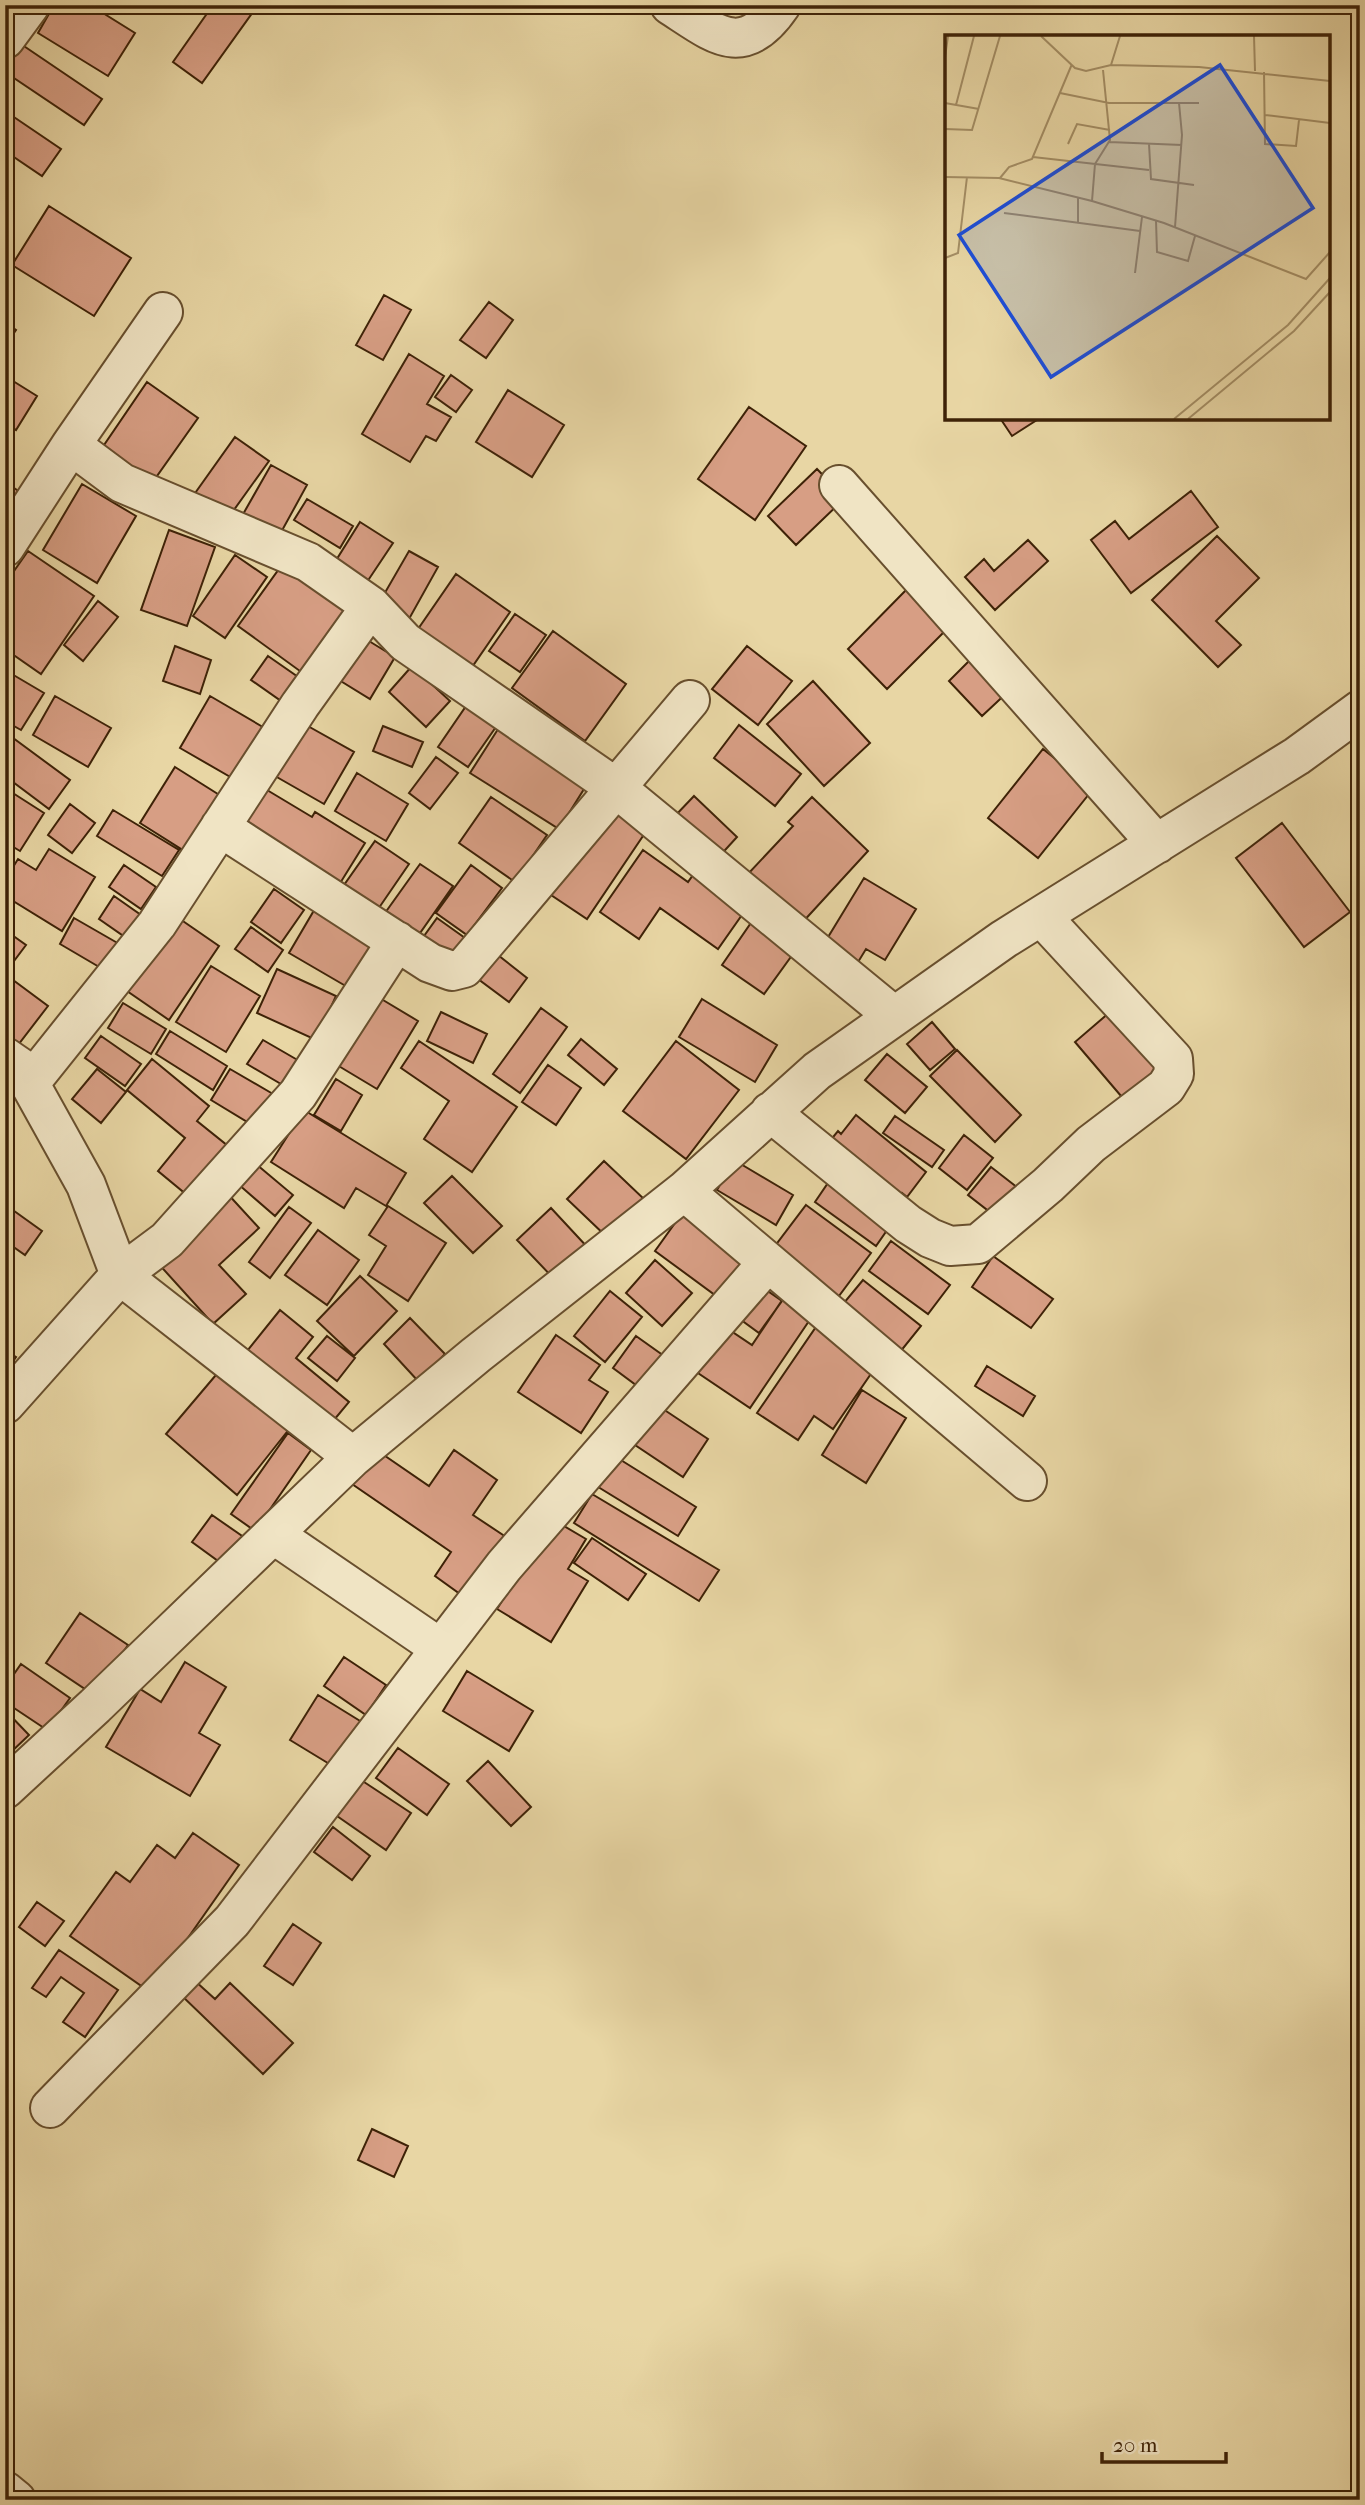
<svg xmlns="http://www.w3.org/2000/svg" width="1365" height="2505" font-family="'IM FELL French Canon',serif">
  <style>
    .building { fill: #d79e84; stroke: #3e2207; stroke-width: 2 }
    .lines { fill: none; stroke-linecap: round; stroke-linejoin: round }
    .minor-casing { stroke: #684f2e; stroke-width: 42 }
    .minor { stroke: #f0e4c4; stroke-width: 38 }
    .inset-road { fill: none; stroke: #a48e65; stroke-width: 2 }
    .view { fill: #1d4ed8; fill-opacity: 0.15; stroke: #1d4ed8; stroke-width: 3.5 }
    .inset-edge { fill: none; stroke: #3e2207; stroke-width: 3.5 }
  </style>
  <rect width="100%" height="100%" fill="#e8d6a4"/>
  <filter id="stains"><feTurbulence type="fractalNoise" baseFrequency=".00286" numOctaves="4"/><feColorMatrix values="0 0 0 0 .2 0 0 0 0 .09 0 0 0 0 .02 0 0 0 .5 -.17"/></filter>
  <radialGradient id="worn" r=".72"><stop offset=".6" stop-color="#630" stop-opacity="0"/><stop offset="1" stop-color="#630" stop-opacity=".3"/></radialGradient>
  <path class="building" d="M54 5H90L135 33 108 76 38 33Z
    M213 5H258L202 83 173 62Z
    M12 38 102 99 84 125 5 72V49Z
    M5 111 61 149 42 176 5 151Z
    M49 206 131 258 94 316 12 265Z
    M384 295 411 310 383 360 356 345Z
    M489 302 513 320 486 358 460 340Z
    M5 322 16 330 5 346Z
    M409 354 444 376 427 404 451 417 436 441 426 436 410 462 362 434Z
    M451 375 472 390 456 412 435 397Z
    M5 376 37 396 16 430 5 423Z
    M147 382 198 418 152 483 102 448Z
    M508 390 564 425 532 477 476 442Z
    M749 407 806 446 755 520 698 479Z
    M1000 418H1040L1012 436Z
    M235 437 269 461 226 521 193 496Z
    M271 465 307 485 279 536 242 516Z
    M817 469 845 498 796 545 768 516Z
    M5 482 26 496 5 526Z
    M82 484 136 516 97 583 43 550Z
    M1191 491 1218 527 1131 593 1091 540 1115 521 1129 539Z
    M307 499 353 526 340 548 294 520Z
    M360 522 393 543 367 582 335 562Z
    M169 530 215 547 187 626 141 610Z
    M1217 536 1259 578 1216 621 1241 645 1218 667 1152 600Z
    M1028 540 1048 561 995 610 965 577 984 559 994 571Z
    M28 551 94 596 41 674 5 649V584Z
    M409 551 438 567 409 619 379 603Z
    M235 555 267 577 225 638 193 616Z
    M284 562 353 612 304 674 238 626Z
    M456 574 510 612 470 670 416 632Z
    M910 586 950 626 887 689 848 649Z
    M98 601 118 617 83 661 64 645Z
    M515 614 546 635 520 672 489 651Z
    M553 631 626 684 585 741 512 688Z
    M364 638 395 657 370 699 339 680Z
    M175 646 211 660 200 694 163 681Z
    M747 646 792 681 758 725 712 689Z
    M978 652 1012 688 982 716 949 681Z
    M268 656 301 679 284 703 251 680Z
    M412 666 450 701 426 727 389 692Z
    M5 670 44 693 21 730 5 721Z
    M813 681 870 743 824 786 767 724Z
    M475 693 505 714 468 767 438 747Z
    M55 696 111 728 88 767 33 735Z
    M210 696 268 730 239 782 180 748Z
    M306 725 354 752 324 804 275 776Z
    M739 725 801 774 775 806 714 758Z
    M383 726 423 742 412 767 373 751Z
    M500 726 589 781 559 829 470 773Z
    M5 732 70 780 49 809 5 776Z
    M1043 749 1093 789 1038 858 988 818Z
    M436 757 458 773 430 809 409 793Z
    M175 767 221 796 186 852 140 823Z
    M357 773 408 804 386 841 335 811Z
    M257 784 312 817 315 812 365 843 334 893 230 829Z
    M5 788 44 813 20 851 5 842Z
    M694 796 737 837 716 860 673 818Z
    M491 797 547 835 515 882 459 843Z
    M812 797 868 851 800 925 747 875 793 826 788 822Z
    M605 801 647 830 587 919 545 891Z
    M70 804 95 823 72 853 48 835Z
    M113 810 179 850 162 876 97 836Z
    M1282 823 1350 912 1304 947 1236 858Z
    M375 841 409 864 372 918 337 895Z
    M49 849 95 877 62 931 5 896V880L18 859 36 870Z
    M643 850 688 882 700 865 751 902 718 949 660 908 639 939 600 912Z
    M420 864 453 886 413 943 380 920Z
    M124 865 156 887 141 909 109 887Z
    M471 865 502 888 467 935 436 913Z
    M864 878 916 909 885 960 866 949 852 972 819 952Z
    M274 889 304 910 281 943 251 922Z
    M114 896 141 915 125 937 99 919Z
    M316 907 383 947 356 992 289 953Z
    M177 917 219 946 169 1020 127 991Z
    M755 917 798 947 764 994 722 965Z
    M74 918 121 945 106 971 60 944Z
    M437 918 465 938 447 963 419 943Z
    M251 927 283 950 268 972 235 949Z
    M5 930 26 945 5 973Z
    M489 948 527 978 509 1002 470 973Z
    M211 966 260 996 226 1052 176 1022Z
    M277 969 336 996 316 1040 257 1013Z
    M9 977 48 1006 18 1045 5 1035V981Z
    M378 997 418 1021 377 1089 337 1065Z
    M702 999 777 1045 755 1082 679 1037Z
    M123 1003 166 1029 151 1054 108 1028Z
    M541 1008 567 1027 520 1093 493 1074Z
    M441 1012 487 1034 473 1063 427 1041Z
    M1110 1012 1161 1073 1127 1103 1075 1042Z
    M932 1022 955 1049 930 1070 907 1044Z
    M170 1031 227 1066 213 1090 156 1054Z
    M101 1036 141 1064 125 1086 85 1058Z
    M581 1039 617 1069 604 1085 568 1055Z
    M263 1040 301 1062 286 1087 247 1064Z
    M419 1041 517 1107 472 1172 424 1139 449 1101 401 1068Z
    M676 1041 739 1090 686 1159 623 1111Z
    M957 1050 1021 1115 995 1142 930 1076Z
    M887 1054 927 1087 905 1113 865 1080Z
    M152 1059 209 1106 197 1121 228 1146 187 1195 158 1171 185 1138 127 1090Z
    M548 1065 581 1088 556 1125 522 1102Z
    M97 1069 126 1092 101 1123 72 1099Z
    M230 1069 273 1094 254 1126 211 1100Z
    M336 1079 362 1095 341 1131 314 1115Z
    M304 1110 406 1173 386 1206 356 1188 344 1208 271 1162Z
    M856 1115 926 1172 907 1197 902 1193 893 1205 824 1148 838 1131 841 1134Z
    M895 1116 944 1150 932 1167 883 1133Z
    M964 1135 993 1158 967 1190 939 1168Z
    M734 1160 793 1195 776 1225 717 1190Z
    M604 1161 645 1200 609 1239 567 1199Z
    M256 1164 293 1195 275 1216 238 1184Z
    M991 1167 1018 1188 995 1216 968 1195Z
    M452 1176 502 1226 473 1253 424 1203Z
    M830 1180 892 1223 876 1246 815 1202Z
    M226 1192 259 1228 219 1265 246 1294 213 1324 156 1261Z
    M688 1205 753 1252 719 1298 655 1251Z
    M806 1205 871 1253 833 1304 775 1246Z
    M388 1206 446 1243 408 1301 368 1275 386 1246 369 1235Z
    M289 1207 311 1223 270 1278 249 1262Z
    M10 1208 42 1231 25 1255 5 1241V1215Z
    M551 1208 590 1250 556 1281 517 1240Z
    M318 1230 359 1260 327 1305 285 1275Z
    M891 1241 950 1285 928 1314 869 1271Z
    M993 1256 1053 1299 1031 1328 972 1287Z
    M655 1260 692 1293 662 1326 626 1293Z
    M360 1276 397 1311 354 1356 317 1321Z
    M863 1280 921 1326 896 1357 838 1310Z
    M755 1282 782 1301 759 1333 733 1314Z
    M610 1291 642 1317 605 1362 574 1336Z
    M783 1299 811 1318 750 1408 689 1367 719 1323 752 1345Z
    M280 1310 313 1337 296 1358 349 1402 329 1426 243 1356Z
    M410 1318 445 1354 418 1381 384 1344Z
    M818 1324 877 1365 833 1429 814 1416 798 1440 757 1413Z
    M556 1335 600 1365 589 1380 608 1392 581 1433 518 1392Z
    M327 1336 355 1358 337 1381 308 1358Z
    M636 1336 664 1356 640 1388 613 1368Z
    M5 1350 16 1357 5 1373Z
    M987 1366 1035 1396 1023 1416 975 1386Z
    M221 1369 290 1428 237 1495 166 1434Z
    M862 1390 906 1418 866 1483 822 1455Z
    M651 1401 708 1439 683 1477 626 1439Z
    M288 1433 311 1450 255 1531 231 1514Z
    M375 1449 429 1486 454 1450 497 1480 473 1515 509 1539 467 1599 435 1576 451 1552 352 1484Z
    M608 1452 696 1507 678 1536 590 1482Z
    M592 1494 719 1570 699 1601 574 1523Z
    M212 1515 245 1538 225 1566 192 1542Z
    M552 1519 586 1539 568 1569 588 1581 551 1642 497 1609Z
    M592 1538 646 1574 628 1600 574 1563Z
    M80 1613 128 1645 94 1695 46 1663Z
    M344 1657 386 1685 366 1715 324 1686Z
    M185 1662 226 1687 199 1733 220 1745 190 1796 106 1747 140 1689 161 1702Z
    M21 1664 70 1698 47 1730 5 1702V1687Z
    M467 1671 533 1711 509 1751 443 1711Z
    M318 1695 365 1724 336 1768 290 1740Z
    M5 1710 29 1735 9 1754 5 1750Z
    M398 1748 449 1784 427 1815 376 1778Z
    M488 1761 531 1807 511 1826 467 1781Z
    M361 1780 411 1813 386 1850 337 1816Z
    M333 1827 370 1856 352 1880 314 1852Z
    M193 1833 239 1865 150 1992 70 1936 116 1872 130 1882 157 1845 175 1858Z
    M37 1902 64 1921 45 1946 19 1927Z
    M293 1924 321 1943 293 1985 264 1966Z
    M59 1950 118 1990 85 2037 63 2022 84 1993 61 1977 46 1997 32 1988Z
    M194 1980 215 1999 230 1983 293 2043 263 2074 180 1994Z
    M372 2129 408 2146 394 2177 358 2160Z"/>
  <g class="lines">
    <g class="minor-casing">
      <path id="minor" d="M670 5C715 34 743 61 781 5
        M5 39 30 5
        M71 445 122 483 308 562 371 606 405 642 615 787 894 1016
        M839 485 1157 844
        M5 547 71 445 163 312
        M220 827 430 963 452 971 464 968 690 700
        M5 1057 21 1068 86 1185 120 1275 353 1457
        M30 1083 157 924 300 705 371 606
        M770 1112 908 1224 930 1238 950 1246 978 1244 1048 1185 1091 1144 1166 1087 1174 1074 1173 1059 1041 916
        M684 1191 1027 1481
        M5 1404 120 1275 167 1240 298 1094 397 941
        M273 1534 440 1648
        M5 1789 95 1706 353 1457 476 1355 684 1191 817 1071 1004 939 1297 756 1360 710
        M50 2108 232 1921 504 1566 768 1262
        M5 2491 16 2500"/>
    </g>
    <use href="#minor" class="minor"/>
  </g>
  <g transform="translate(945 35)">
    <rect width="385" height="385" fill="#e8d6a4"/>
    <path class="inset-road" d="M96 1 130 33 141 36 166 30 254 32 385 46M309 1 310 36M0 22 3 1M166 30 175 1M319 37 320 109 351 111 354 85M115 58 164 68H254M0 68 34 74M11 70 29 1M320 80 385 88M0 94 27 95 55 1M164 107 237 110M123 109 132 89 165 95M204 109 206 144 249 150M88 122 204 135M0 142 54 143 147 166 219 188 361 244 385 217M55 143 64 132 87 124 127 29M147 166 150 129 165 105 158 35M59 178 195 196M211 186 212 217 243 226 250 201M133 188V163M230 192 237 100 234 68M0 223 13 218 22 142M190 238 197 182M229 384 343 290 385 243M243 384 349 296 385 257"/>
    <path class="view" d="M275 30 368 173 106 342 14 200Z"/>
    <rect width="385" height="385" class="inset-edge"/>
  </g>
  <rect width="1365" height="2505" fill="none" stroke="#e8d6a4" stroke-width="28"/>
  <rect x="7" y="7" width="1351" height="2491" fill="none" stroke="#3e2207" stroke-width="3.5"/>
  <rect x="14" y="14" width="1337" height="2477" fill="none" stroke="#3e2207" stroke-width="2"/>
  <path d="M1102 2452v10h124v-10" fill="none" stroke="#3e2207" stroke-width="3.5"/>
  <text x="1113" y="2452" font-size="21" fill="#3e2207" stroke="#f0e4c4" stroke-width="5" paint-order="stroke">20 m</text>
  <rect width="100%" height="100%" filter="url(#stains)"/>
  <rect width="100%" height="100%" fill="url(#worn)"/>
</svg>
